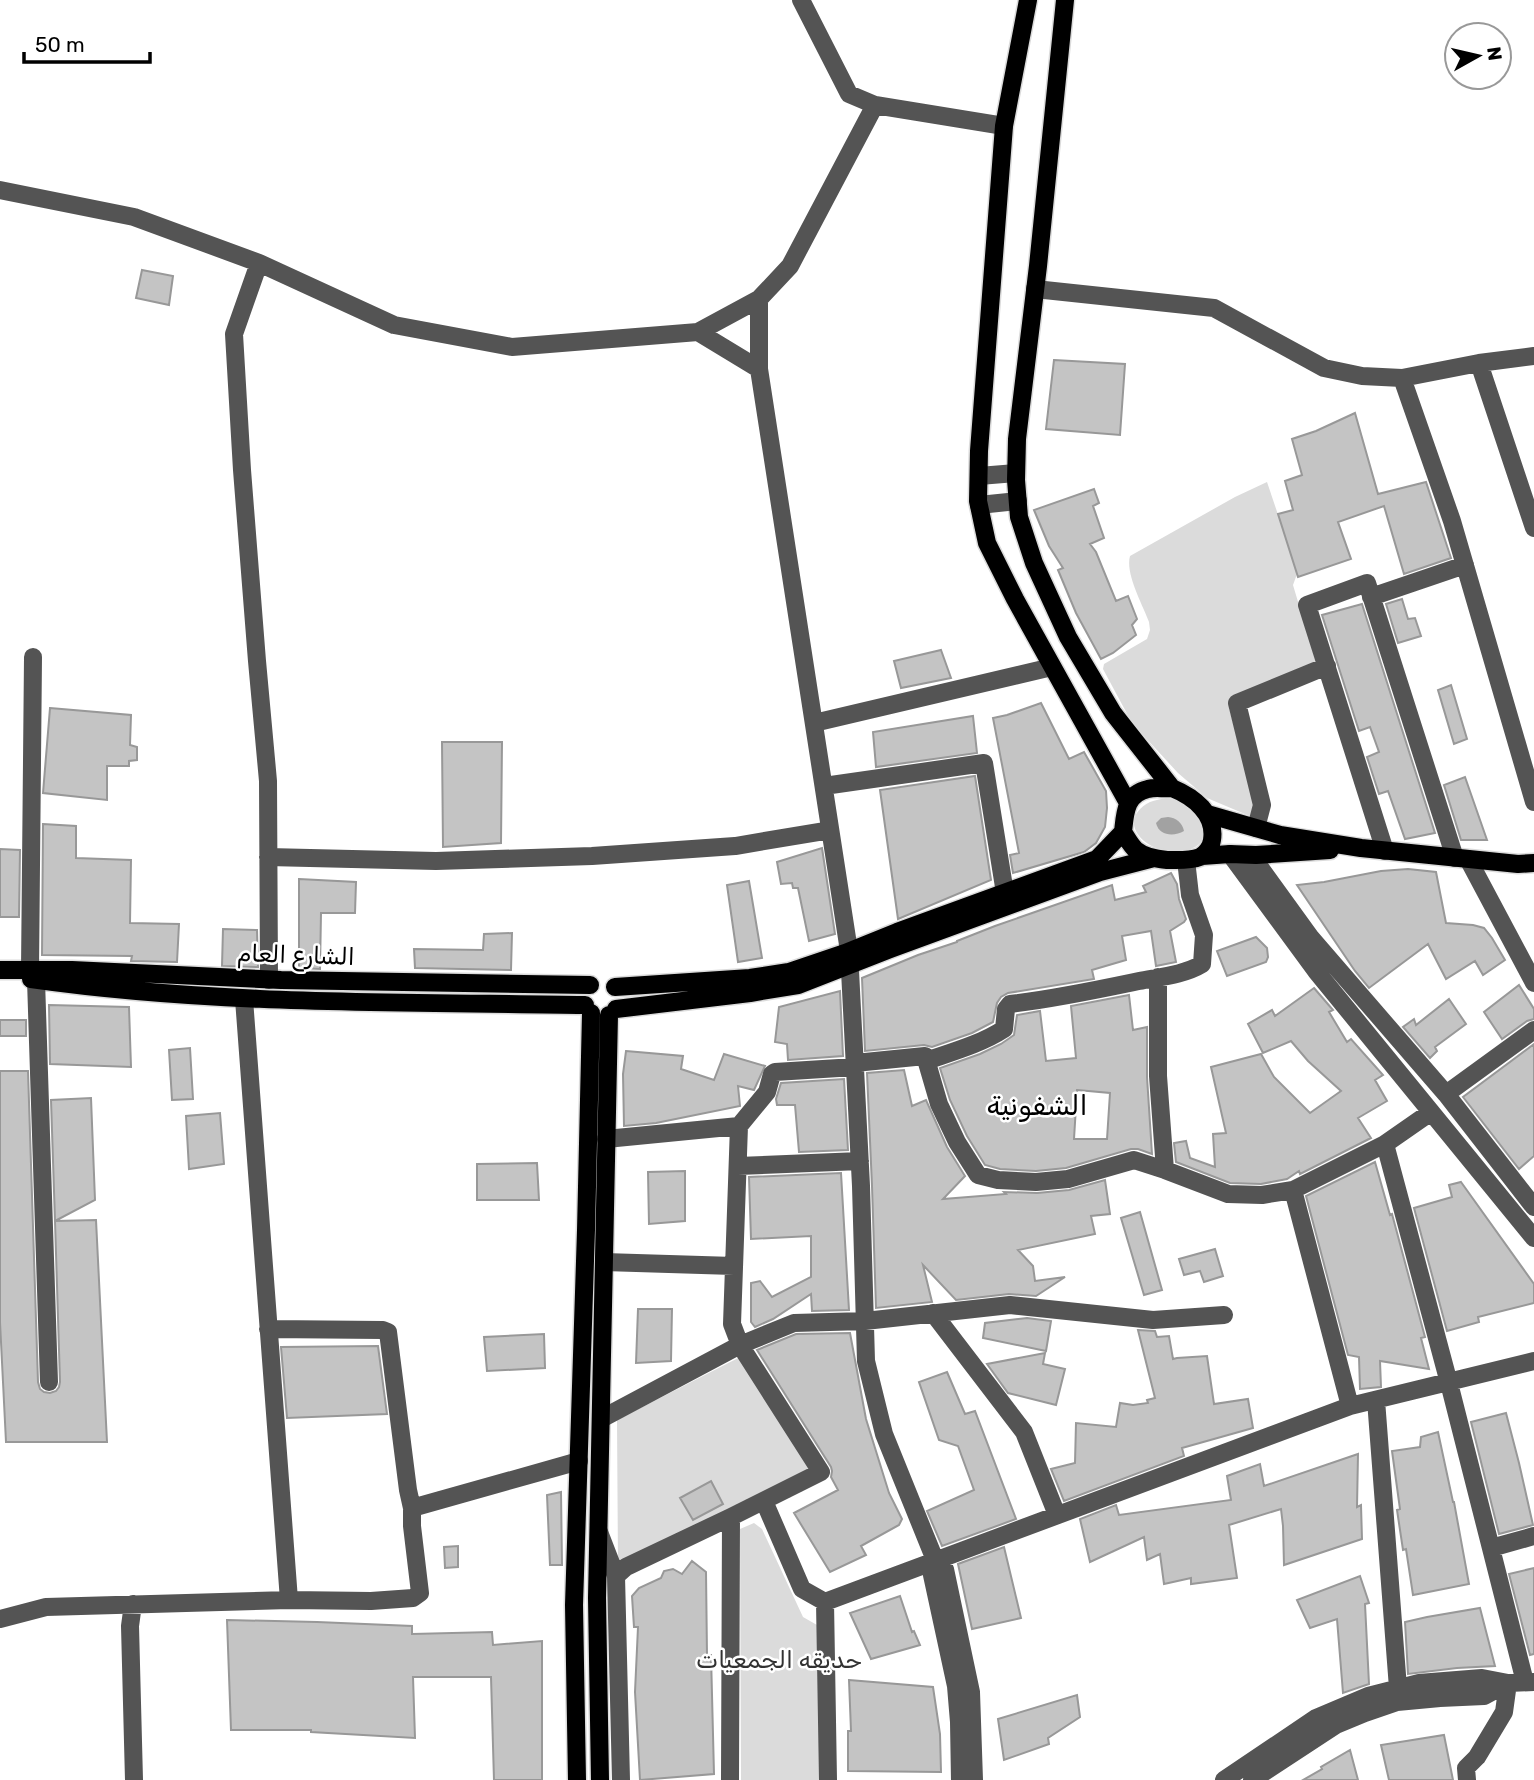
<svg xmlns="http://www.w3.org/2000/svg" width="1534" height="1780" font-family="Rubik,Cairo,sans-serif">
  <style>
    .green { fill: #dbdbdb }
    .water { fill: #a2a2a2 }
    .building { fill: #c4c4c4; stroke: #989898; stroke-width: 2; fill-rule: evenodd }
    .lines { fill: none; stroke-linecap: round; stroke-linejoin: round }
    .major-casing { stroke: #dbdbdb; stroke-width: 21 }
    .minor { stroke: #545454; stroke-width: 18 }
    .major { stroke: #000; stroke-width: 18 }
    .labels { text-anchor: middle; stroke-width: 5; stroke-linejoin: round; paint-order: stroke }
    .street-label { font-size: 24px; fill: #000; stroke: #fff }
    .park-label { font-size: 24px; fill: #323232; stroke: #fff }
    .quarter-label { font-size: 28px; fill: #000; stroke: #fff }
  </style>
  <rect width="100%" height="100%" fill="#fff"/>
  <path class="green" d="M1267 482 1296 568 1297 574 1293 585 1316 662 1229 702V708L1257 811 1252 817 1207 798 1178 773 1132 723 1103 669 1104 664 1147 639 1150 630 1149 622C1143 605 1125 574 1130 556L1235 497Z
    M1166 798C1181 799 1189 802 1198 814 1224 849 1171 863 1144 841 1128 827 1132 811 1150 802 1155 800 1161 799 1166 798Z
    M740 1357 812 1468 618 1566 617 1420Z
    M754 1523 762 1529 803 1617 817 1625 821 1780H741L740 1529Z"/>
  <path class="water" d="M1168 817C1176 818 1182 822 1184 831 1174 837 1159 836 1156 823L1161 818Z"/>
  <path class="building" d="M142 270 173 276 169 305 136 298Z
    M1054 360 1125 364 1120 435 1046 429Z
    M1355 413 1378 494 1426 482 1451 558 1404 574 1384 506 1338 522 1351 559 1298 577 1278 514 1293 510 1285 481 1302 475 1292 439 1316 431Z
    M1094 489 1099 503 1093 506 1104 538 1090 544 1096 552 1116 601 1128 596 1137 619 1132 625 1136 635 1113 653 1101 659 1076 613 1058 570 1063 568 1049 546 1034 510Z
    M1402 599 1408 619 1415 618 1421 636 1398 643 1386 604Z
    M1362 604 1435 833 1405 839 1388 791 1379 794 1367 757 1379 752 1370 727 1359 731 1322 615Z
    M941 650 951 678 901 688 894 661Z
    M1451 685 1467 739 1454 744 1438 690Z
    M1041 703 1069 759 1084 752 1106 791 1107 808 1105 827 1096 843 1084 852 1013 873 1010 855 1019 853 993 718 1007 715Z
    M50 708 131 715 130 745 137 747V760L129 761V766H107V800L43 793Z
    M973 716 977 753 876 767 873 732Z
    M442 742H502L501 843 443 847Z
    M975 776 991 880 898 919 880 790Z
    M1465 777 1487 840H1461L1444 785Z
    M43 824 76 826V858L131 860 130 923 179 924 177 962 131 961 132 956 42 955Z
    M822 848 835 934 809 941 798 888H793L792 883 781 884 777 862Z
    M0 849 20 850 19 917H0Z
    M1408 869 1436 872 1446 923 1473 925 1484 928 1492 938 1505 960 1483 975 1475 961 1446 979 1428 944 1369 988 1355 971 1297 885 1324 882 1381 871Z
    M1171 873 1177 884 1179 899 1186 919 1184 922 1170 931 1176 962 1156 966 1151 931 1122 936 1126 960 1092 970 1094 979 1008 993 1001 997 997 1003 993 1022 972 1033 932 1047 924 1045 865 1051 862 978 918 955 957 942V941L995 926 1112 885 1115 900 1146 892 1143 886Z
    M299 879 356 882 355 913H321L320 969 299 968Z
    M749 881 762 958 738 962 727 885Z
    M223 929 257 930 258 967 222 966Z
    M512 933 511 970 415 968 414 949 483 950 484 934Z
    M1256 937 1267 948 1268 957 1266 962 1227 976 1217 951Z
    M1519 985 1534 1009V1019L1527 1021 1502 1039 1484 1012Z
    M1314 988 1333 1010 1329 1012 1347 1042 1351 1039 1383 1075 1375 1080 1387 1101 1358 1118 1371 1138 1300 1174 1299 1171 1287 1179 1261 1184 1230 1183 1176 1162 1174 1143 1186 1141 1190 1158 1215 1167 1213 1134 1226 1133 1211 1067 1261 1054 1274 1077 1310 1113 1341 1091 1308 1061 1291 1041 1263 1053 1248 1024 1272 1010 1275 1016Z
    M840 991 843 1056 788 1060 787 1044 775 1042 779 1007Z
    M1129 995 1133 1030 1147 1027V1077L1152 1154 1138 1149H1131L1066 1168 1036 1171 1000 1169 985 1165 967 1136 950 1100 940 1068 980 1054 1001 1044 1014 1035 1017 1015 1040 1011 1046 1061 1076 1058 1071 1006ZM1077 1090 1110 1093 1107 1139H1074Z
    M1449 999 1466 1024 1435 1047 1437 1051 1430 1058 1403 1027 1414 1019 1416 1025Z
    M49 1005 129 1007 131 1067 50 1064Z
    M0 1020H26V1036H0Z
    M1534 1044V1156L1519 1169 1463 1097Z
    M190 1048 193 1099 172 1100 169 1050Z
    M626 1051 683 1056 681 1069 714 1080 724 1054 765 1066 754 1090 738 1086 740 1106 656 1123 624 1126 623 1074Z
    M904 1070 912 1106 926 1100 947 1147 965 1176 943 1199 1006 1194 1004 1192 1037 1193 1069 1190 1105 1180 1110 1214 1091 1216 1095 1234 1018 1250 1033 1266 1035 1281 1065 1277 1036 1296 1009 1294 956 1300 923 1265 932 1302 876 1308 872 1186 867 1073Z
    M0 1071H28L38 1382 40 1389 44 1392 50 1393 56 1391 59 1387 60 1382 55 1221 96 1220 107 1442H6L0 1322Z
    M844 1079 848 1150 799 1152 795 1105H777L776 1099 781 1083Z
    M91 1098 95 1200 55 1221 51 1100Z
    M220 1113 224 1164 189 1169 186 1116Z
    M1375 1162 1390 1215 1392 1214 1425 1337 1421 1338 1429 1369 1380 1361 1381 1387 1360 1389 1359 1357 1348 1355 1306 1196Z
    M537 1163 539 1200H477V1164Z
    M685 1171V1221L649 1224 648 1172Z
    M841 1173 849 1310 812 1311 811 1294 773 1319 755 1327 751 1322V1283L760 1281 772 1297 811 1277V1236L751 1239 749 1177Z
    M1461 1182 1534 1284V1303L1478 1317 1479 1322 1447 1331 1414 1208 1452 1197 1449 1185Z
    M1140 1212 1162 1290 1144 1295 1121 1218Z
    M1215 1249 1223 1276 1204 1282 1200 1271 1184 1275 1179 1259Z
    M638 1309H672L671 1361 636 1363Z
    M1027 1318 1051 1321 1046 1351 983 1338 985 1323Z
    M1138 1330 1155 1331 1157 1337 1169 1336 1173 1359 1177 1358 1207 1356 1214 1404 1248 1399 1253 1428 1182 1448 1184 1456 1064 1501 1051 1469 1075 1463 1076 1423 1116 1427 1120 1403 1133 1405 1148 1403 1147 1400 1155 1398Z
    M850 1333 866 1419 889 1493 902 1519 899 1525 861 1546 866 1555 830 1572 794 1513 838 1490 831 1477 832 1471 831 1467 757 1350 796 1334Z
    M544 1334 545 1368 487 1371 484 1337Z
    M378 1346 387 1414 287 1418 281 1347Z
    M1045 1353 1043 1364 1065 1369 1056 1405 1008 1393 987 1364Z
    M947 1372 965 1414 975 1411 1016 1519 942 1546 927 1511 974 1490 958 1446 939 1440 919 1382Z
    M1506 1413 1519 1463 1533 1525 1499 1534 1471 1422Z
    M1438 1432 1453 1502H1454L1469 1584 1413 1595 1406 1549 1403 1550 1397 1510 1400 1509 1392 1451 1420 1447 1421 1437Z
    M1358 1454 1357 1507 1361 1505 1362 1539 1284 1565 1283 1526 1281 1509 1229 1525 1237 1578 1191 1584V1578L1164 1584 1160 1554 1147 1560 1144 1537 1090 1562 1080 1519 1116 1505 1119 1515 1231 1500 1227 1476 1260 1464 1264 1486Z
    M711 1481 723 1504 693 1520 680 1498Z
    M561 1492 562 1565H550L547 1495Z
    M458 1546V1567L445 1568 444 1547Z
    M1004 1547 1021 1618 972 1629 958 1564Z
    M692 1561 706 1572 707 1655H711L714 1774 640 1780 635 1692 638 1627H634L632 1596 639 1588 661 1578 664 1571 673 1569 682 1574Z
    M1534 1568V1654L1530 1655 1509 1574Z
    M1360 1576 1369 1603 1365 1604 1369 1684 1343 1693 1337 1619 1310 1628 1297 1600Z
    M900 1596 912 1632 914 1631 920 1645 871 1659 850 1613Z
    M1480 1608 1495 1666 1457 1668 1408 1674 1405 1622 1427 1617Z
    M227 1620 317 1622 412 1626V1634L492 1632 493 1645 542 1641V1780H494L491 1677H413L415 1738 311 1732V1730H231Z
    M849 1680 933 1687 940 1734 941 1772 848 1771V1731H851Z
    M1077 1695 1080 1717 1048 1738 1049 1744 1004 1760 998 1719Z
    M1444 1735 1453 1780H1389L1381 1745Z
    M1350 1750 1358 1780H1303L1322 1769 1321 1767Z"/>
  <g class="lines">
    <g class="major-casing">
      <path id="major" d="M1028 0 1004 126 979 451 978 501 987 543 1015 599 1128 803
        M1065 0 1038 266 1017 439 1016 480 1019 517 1034 563 1068 637 1113 713 1172 788
        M1172 788C1194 797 1216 814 1212 840 1211 847 1206 854 1200 857 1190 861 1178 860 1167 860 1157 859 1144 857 1136 850 1131 846 1127 838 1123 832 1125 814 1125 794 1148 789 1155 787 1164 789 1172 788Z
        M1207 814 1280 835 1361 848 1518 864 1534 863
        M1202 856 1230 854 1256 855 1330 850
        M0 970H72L281 980 590 985
        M31 979C214 1005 400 1002 585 1005
        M615 987 750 978 789 972 845 953 897 932 1097 859 1123 832
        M616 1009 750 993 798 985 890 949 1100 872 1154 858
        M577 1780 574 1605 586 1230 591 1013
        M600 1780 597 1598 609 1015"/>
    </g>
    <path class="minor" d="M801 0 849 94 875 105
      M0 190 134 217 259 263 394 325 512 347 698 332 759 299 790 266 875 105 1004 126
      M259 263 234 334 242 470 257 661 268 781 269 980
      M1035 289 1214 308 1324 368 1362 376 1402 378 1479 363 1534 356
      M759 299V369L849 951 861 1186 866 1361 884 1434 935 1560 945 1569 971 1692 974 1780
      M698 332 759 369
      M1479 363 1534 528
      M1402 378 1452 521 1534 802
      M979 476 1016 473
      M979 505 1018 501
      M1371 597 1465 565
      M814 723 1052 667
      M824 786 984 763 1005 893
      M1256 828 1262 805 1237 703 1327 666
      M1385 851 1307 605 1367 583 1455 858
      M1230 854 1316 971 1534 1238
      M1251 855 1311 938 1446 1094 1534 1207
      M268 857 436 861 592 856 735 846 830 830
      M1468 859 1534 983
      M30 970 33 657
      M1158 977V1076L1165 1170
      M36 980 49 1382
      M244 999 289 1600 371 1601 413 1598 420 1593 412 1526V1508L579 1461
      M926 1061C952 1052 981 1044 1004 1029L1006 1009 1010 1004C1054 999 1096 990 1139 981 1159 977 1184 975 1202 964L1204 935 1190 895 1186 860
      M855 1063 925 1056 939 1104 957 1142 978 1175 998 1180 1036 1182 1068 1179 1134 1160 1165 1170 1228 1194 1262 1195 1293 1190
      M1446 1094 1534 1030
      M1431 1112 1385 1144 1449 1383 1525 1682
      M739 1126 767 1092 772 1074 775 1072 855 1067
      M606 1139 739 1126 732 1324 740 1345 821 1472 731 1517 626 1567 616 1576
      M738 1166 860 1161
      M604 1262 734 1266
      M933 1313 1024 1432 1057 1515
      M268 1329 383 1330 388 1332 408 1490 412 1508
      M1376 1400 1398 1688
      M1350 1406 1293 1190 1385 1144
      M601 1419 740 1345 794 1323 865 1321 1010 1305 1153 1320 1224 1315
      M764 1501 802 1589 825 1602
      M599 1532 616 1576 621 1780
      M1491 1548 1534 1536
      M935 1560 932 1575 956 1686 959 1722 960 1780
      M133 1604 130 1626 134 1780
      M0 1619 46 1607 289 1600
      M730 1780 731 1517
      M828 1780 825 1602 1350 1406 1534 1361
      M1224 1780 1316 1718 1368 1696 1419 1683 1482 1678 1508 1683 1534 1682
      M1252 1780 1336 1725 1365 1713 1397 1702 1440 1698 1484 1696 1508 1683
      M1467 1780 1466 1768 1477 1757 1504 1712 1508 1683"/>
    <use href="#major" class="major"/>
  </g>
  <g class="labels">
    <g class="street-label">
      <text transform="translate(296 955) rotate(2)" y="8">الشارع العام</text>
    </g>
    <g class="park-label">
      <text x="779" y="1668">حديقه الجمعيات</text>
    </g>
    <g class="quarter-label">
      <text x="1037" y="1115">الشفونية</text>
    </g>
  </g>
  <g transform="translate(1478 56) rotate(82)"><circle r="33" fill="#ffffff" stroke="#999999" stroke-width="2"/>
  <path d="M0-5L12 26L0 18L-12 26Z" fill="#000000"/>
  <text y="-10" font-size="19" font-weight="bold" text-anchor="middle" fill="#000000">N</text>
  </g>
  <path d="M24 52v10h126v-10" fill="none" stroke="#000000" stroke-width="3.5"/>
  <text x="35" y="52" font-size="21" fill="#000000" stroke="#ffffff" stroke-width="5" paint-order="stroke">50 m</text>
</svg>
